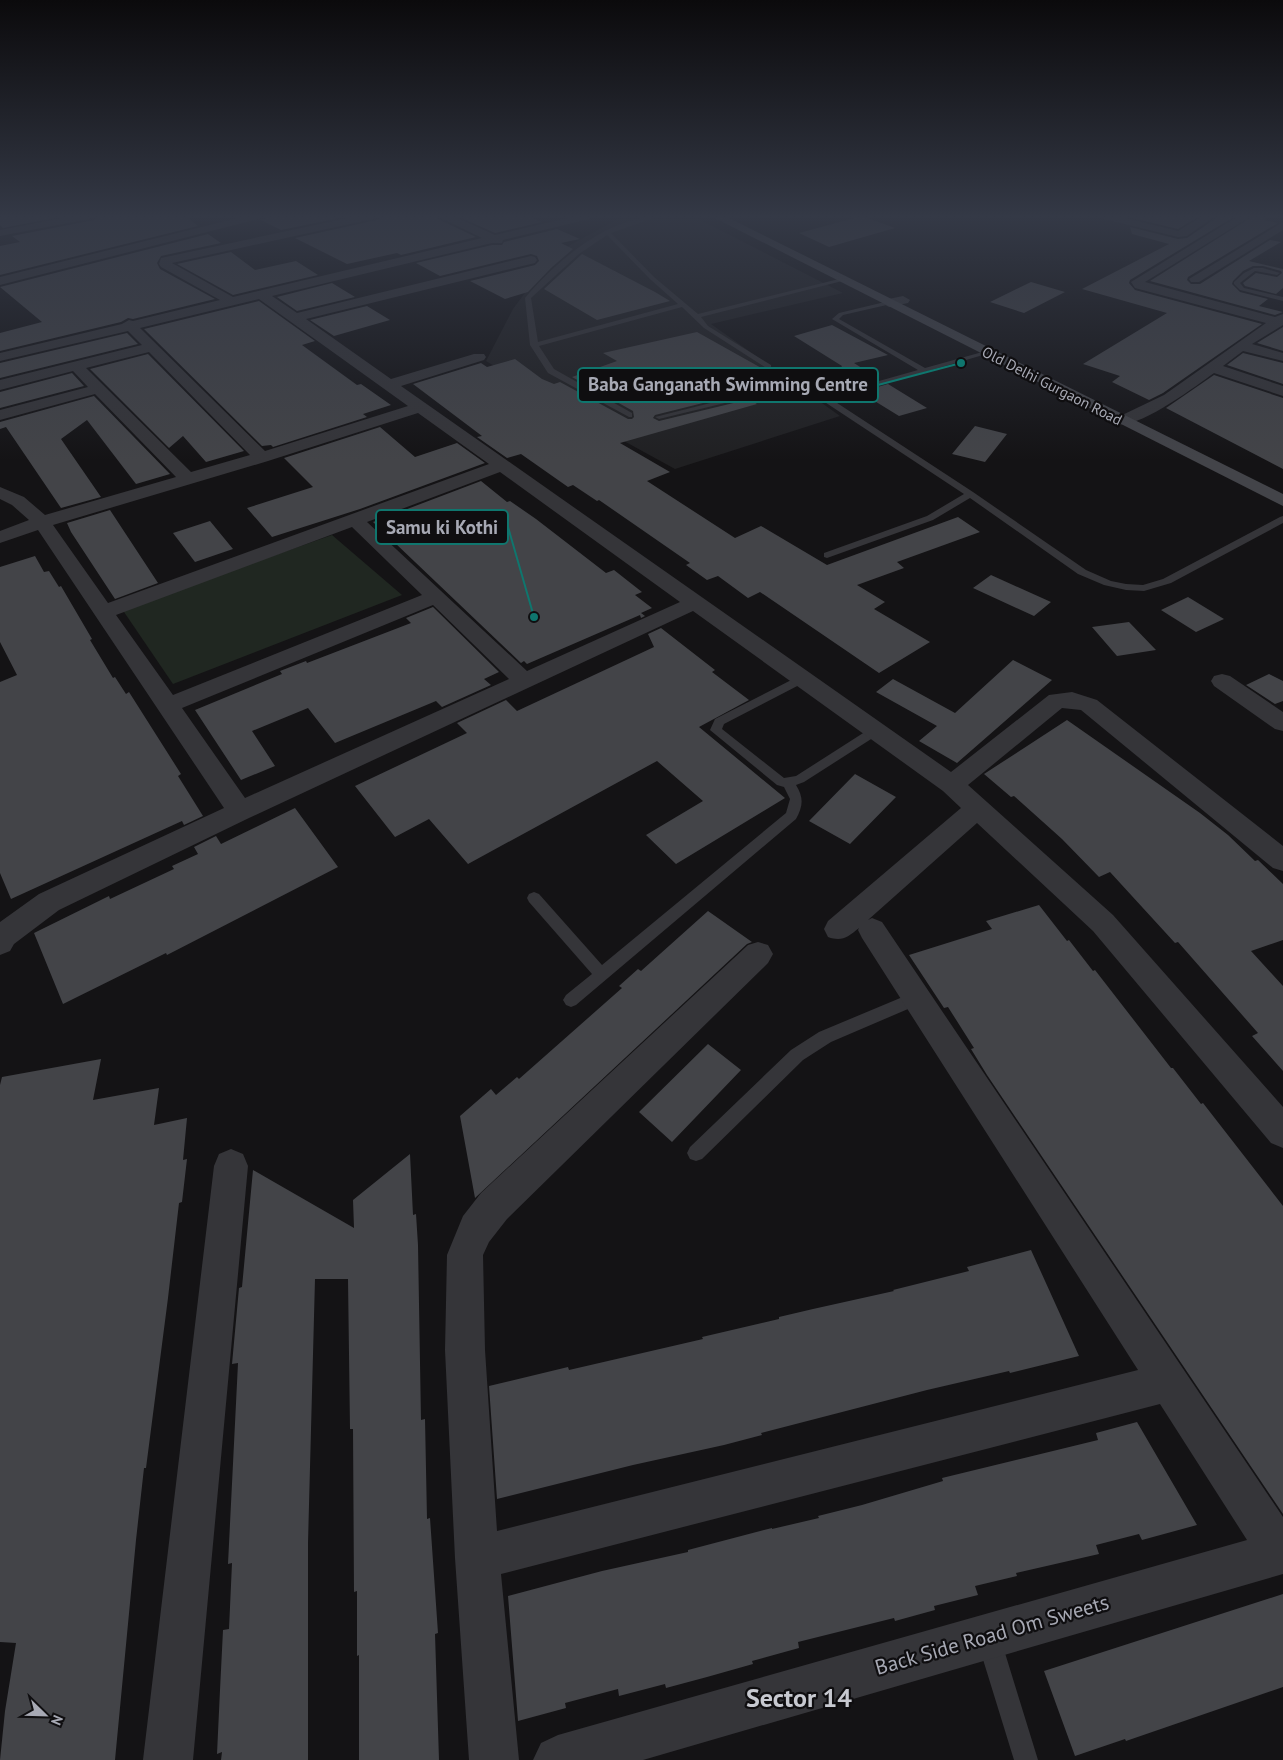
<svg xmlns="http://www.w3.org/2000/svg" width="1283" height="1760" font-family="'PT Sans',sans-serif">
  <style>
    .built { fill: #202022 }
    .green { fill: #202721 }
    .building { fill: #434448 }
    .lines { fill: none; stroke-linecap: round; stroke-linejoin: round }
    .service { fill: #353539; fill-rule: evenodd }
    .minor { fill: #353539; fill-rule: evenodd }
    .secondary { fill: #434449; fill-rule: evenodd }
    .labels { text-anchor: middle; stroke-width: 4.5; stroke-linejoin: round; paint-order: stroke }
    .far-street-label { font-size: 15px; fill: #a7a9b4; stroke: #0f0e10 }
    .near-street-label { font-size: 21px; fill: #a7a9b4; stroke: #0f0e10 }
    .near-district-label { font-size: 26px; font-weight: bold; fill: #c7c9d0; stroke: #0f0e10 }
    .leader { fill: none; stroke: #0f766e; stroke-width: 2 }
    .callout-dot { fill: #0f766e; stroke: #0f0e10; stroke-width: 2 }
    .callout { fill: #0f0e10; stroke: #0f766e; stroke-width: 2 }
    .callout-label { font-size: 19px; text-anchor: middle; font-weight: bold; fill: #a7a9b4 }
  </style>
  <rect width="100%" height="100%" fill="#141315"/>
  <path class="built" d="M635 215H691L843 293 711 324 840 416 675 469 571 412 486 361 513 309 544 267 563 249 616 220Z"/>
  <path class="green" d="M332 535 402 595 173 684 122 609Z"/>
  <path class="building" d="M0 215H70L3 228 0 225Z
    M102 215H184L198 226 0 275V246L20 242 12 236 94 220Z
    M270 215H354L281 230 261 220 267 218Z
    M385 215H436L438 219 476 237 401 255 397 253 347 264 295 238 377 220Z
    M455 215H525L542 222 495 233Z
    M1138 215H1201L1178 229 1132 218Z
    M1214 215H1237L1130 280 1129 283 1135 290 1262 324 1163 393 1149 400 1112 382 1120 376 1083 364 1167 313 1082 289 1169 244 1132 234 1130 227 1178 239 1187 238 1215 219Z
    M1255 215H1273L1264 220 1278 223 1188 277 1187 280 1191 284H1200L1270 240 1281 242 1249 261 1283 269V288L1276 294 1245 286 1243 283 1256 273 1277 277 1282 273 1281 271 1263 266H1253L1243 271 1233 281 1232 284 1240 292 1268 299 1259 306 1283 312 1275 315 1150 281Z
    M862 216 895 228 829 247 799 233Z
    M557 229 580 239 561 243 573 249 551 268 528 292 505 299 470 281 535 265 539 261 537 256 531 254 440 276 416 263 492 245H502L504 242Z
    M208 234 221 243 161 256 157 263 160 269 215 299 133 319 128 318 121 322 0 351V333L42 322 0 287Z
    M231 252 255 270 296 261 318 275 233 295 177 264Z
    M582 254 655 292 670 301 597 320 544 289Z
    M1031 282 1065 292 1024 313 990 302Z
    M332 283 355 297 297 311 277 297Z
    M259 301 315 341 302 345 357 385 361 384 391 405 363 414 367 417 273 447 271 445 262 446 144 329Z
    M367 306 390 320 334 336 310 320Z
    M832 325 888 355 854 363 879 379 851 387 835 377 842 366 794 336Z
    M1283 327V351L1257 343Z
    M697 332 772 374 733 386 743 393 655 415 653 418 659 421 750 399 757 404 620 443 670 472 647 481 735 538 761 526 827 565 958 517 980 532 897 562 904 568 857 585 885 602 874 609 930 642 879 673 760 592 748 598 718 576 707 580 686 565 690 563 599 500 597 501 573 485 568 487 521 454 507 458 477 437 482 436 413 384 481 363 487 367 515 359 542 379 554 384 560 382 628 419H632L634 417 633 411 572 377 617 361 603 353Z
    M127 333 138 344 0 378V363Z
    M1243 353 1283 363V384L1227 365Z
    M148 354 244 451 206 462 183 436 169 448 90 369Z
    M72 373 84 386 0 408V392Z
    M1214 375 1283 398V469L1166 408Z
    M888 384 927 408 899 416 860 392Z
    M94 396 170 474 136 484 87 420 61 439 101 497 61 508 6 427 0 429V422Z
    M975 426 1007 434 985 462 952 454Z
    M380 427 415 457 457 443 485 463 360 509 272 537 247 508 313 487 284 458Z
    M481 481 507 502 510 501 536 519 606 573 614 570 642 592 635 595 652 608 641 613 645 616 641 618 640 615 527 664 524 661 521 663 373 522Z
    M110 510 158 583 115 599 71 532 67 523Z
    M210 521 233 549 195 562 173 533Z
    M35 556 44 572 49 571 59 587 61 586 92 639 90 640 113 678 115 677 126 694 129 692 181 774 178 776 203 816 184 825 182 821 11 899 0 873V682L17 675 0 642V567Z
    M991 575 1051 602 1034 616 973 588Z
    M1188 597 1224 619 1196 632 1161 610Z
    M433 607 499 672 484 679 491 685 442 707 436 701 335 743 308 708 252 731 275 766 241 780 195 710 282 674 280 671 306 661 307 663 411 623 406 618Z
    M1129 622 1156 650 1117 656 1092 627Z
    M661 628 715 670 712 672 749 700 699 727 785 798 676 864 646 835 703 801 657 761 468 864 429 819 395 837 355 786 467 733 457 723 506 700 517 711 654 647 648 634Z
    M1013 660 1052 680 957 763 919 741 937 726 876 692 893 679 955 713Z
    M1269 674 1283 681V701L1275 704 1246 685Z
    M1067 720 1200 813 1228 835 1255 861 1258 860 1283 884V940L1251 951 1283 986V1071L1252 1036 1258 1033 1178 942 1175 943 1110 872 1099 877 1062 839 1014 796 1011 797 984 774Z
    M855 774 896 797 850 844 809 821Z
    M295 808 338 867 167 955 166 953 63 1004 34 933 109 896 110 899 174 869 172 866 198 854 194 847 216 836 221 844Z
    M1039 905 1067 941 1069 940 1093 971 1095 970 1171 1068H1173L1201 1104 1203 1103 1283 1206V1514L987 1075 971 1049 974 1048 948 1007 944 1008 909 955 992 929 986 921Z
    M708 911 752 942 747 944 475 1198 460 1116 491 1089 496 1095 517 1077 519 1079 622 988 619 986 638 969 641 971Z
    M708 1044 741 1070 672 1142 639 1112Z
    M101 1059 93 1100 159 1088 154 1125 187 1118 183 1160 187 1159 182 1202 179 1203 168 1298 146 1468H144L136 1540 115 1760H0L5 1711 16 1643 0 1642V1085L2 1077Z
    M410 1154 413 1215 416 1214 418 1245 421 1420 425 1419 427 1519 430 1518 438 1633 435 1634 439 1760H359V1655L357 1656V1591L354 1592 353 1429H350L348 1279H315L308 1543V1760H221L222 1752 217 1754 220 1690 223 1630 229 1629 232 1563 228 1564 238 1363 232 1364 239 1288 242 1287 253 1170 354 1228 353 1200Z
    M1031 1250 1079 1356 1010 1373 1009 1371 927 1390 761 1433 762 1435 724 1445 633 1465 497 1499 489 1386 568 1367 569 1370 703 1339 702 1337 779 1319V1317L813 1309 894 1291 893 1290 969 1271 967 1267Z
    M1137 1422 1197 1525 1142 1540 1139 1534 1096 1545 1099 1554 1016 1573 1017 1576 975 1586 978 1595 934 1606 935 1610 895 1621 894 1618 798 1642 799 1648 752 1661 753 1664 707 1677 666 1688 665 1684 619 1696 618 1689 565 1703 566 1708 518 1721 508 1596 602 1571 688 1552V1550L772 1528V1529L819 1518 818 1516 862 1505 943 1481 942 1478 1098 1440 1096 1433Z
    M1283 1594V1687L1126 1741 1125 1739 1075 1756 1044 1671Z"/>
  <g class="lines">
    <path class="service" d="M653 215H662L611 233 654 277 698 314 843 278 846 280 701 317 708 326 771 365V369H768L704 328 682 307 539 346 554 369 632 413V417H629L548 373 530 345 525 298C546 273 576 246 605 231 620 223 637 219 653 215ZM607 235 650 279 678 304 538 342 531 298 579 254Z
      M1254 268H1263L1280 273 1277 275 1255 271 1240 283 1244 288 1283 297V301L1240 290 1234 284V282L1244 273Z
      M889 301 892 303 891 304 843 315 839 319 925 368 986 351 990 353 831 399 973 492 1086 570 1111 581 1126 584 1143 585 1163 579 1280 517 1283 516V523L1171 583 1144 591 1126 590 1104 585 1078 574 970 498 933 520 827 558 824 557V553L927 516 964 494 805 389H782L659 419 655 417 782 385H810L826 396 918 370 832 319 839 313Z
      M801 675 805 676 807 679 805 682 724 724 722 729 784 778 796 776 871 728H879L881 731 879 734 804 782 796 785C804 798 803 806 796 819L576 1005 571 1007 566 1005 563 1000 566 995 592 974 529 902 527 898 529 894 534 892 539 894 602 965 786 813 790 799 784 787 777 785 710 730 715 719Z
      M917 991 922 993 925 998 922 1003 831 1042 803 1060 702 1159 696 1161 690 1159 687 1153 690 1147 791 1050 819 1032Z
      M989 1628 997 1632 1001 1640 1038 1760H1014L977 1640 981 1632Z"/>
    <path class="minor" d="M78 215H100L94 218 0 236V230Z
      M250 215H268L266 217 0 285V277Z
      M362 215H383L377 218 172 263 233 297 482 238 439 217 438 215H451L495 235 580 215H598L597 217 503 240 502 243H492L272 296 297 313 531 256 535 257 537 260 535 263 306 319 391 379 474 354H484L486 357 484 360 401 386 951 772 1049 695 1072 692 1097 700 1283 846V871L1273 868 1081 710 1062 708 968 785 1113 915 1283 1107V1148L1271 1143 1093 931 977 823 868 920 872 918 882 922 1283 1517V1574L643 1760H533L541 1743 558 1735 1247 1540 1160 1404 501 1574 519 1760H469L455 1558 445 1350 447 1255 463 1216 481 1193 748 945 758 942 768 945 773 954 768 963 507 1219 489 1242 483 1255 485 1350 497 1531 1138 1370 862 938 858 930 859 928C848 937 842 942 828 937L824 929 828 921 961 808 943 791 693 611 249 818 59 910 14 944 10 951 0 955V922L39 894 224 808 38 530 0 543V531L29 520 12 505 0 499V487L24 497 45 515 176 477 95 394 0 420V410L88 387 73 371 0 390V380L142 345 128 331 0 361V353L122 324 129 320 133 321 220 300 161 267 159 264 161 258ZM259 299 408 406 265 451 140 328ZM149 352 250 455 191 472 86 368ZM418 413 489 464 108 603 53 525 268 461ZM500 472 680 602 527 671 367 522ZM352 527 422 595 173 695 116 615ZM433 605 509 679 245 798 182 708Z
      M1094 215H1113L1178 231 1204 215H1212L1214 217 1187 236 1178 237 1096 217Z
      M1240 215H1253L1145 282 1275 317 1283 314V325L1252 344 1283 353V361L1243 351 1223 366 1283 386V396L1214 373C1196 386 1138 430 1116 424L1114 421 1116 418 1164 395 1266 323 1135 288 1131 282Z
      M1283 222V230L1199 282H1191L1189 279Z
      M903 296 910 300 908 303 889 307 882 303 884 300Z
      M1222 674 1230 676 1283 712V731L1275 729 1214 686 1211 681 1214 676Z
      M231 1149 243 1154 248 1166 193 1760H143L214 1166 219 1154Z"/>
    <path class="secondary" d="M709 215H723L1283 494V506Z"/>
  </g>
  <linearGradient id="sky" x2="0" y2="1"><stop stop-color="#0b0a0c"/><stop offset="0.47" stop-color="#343946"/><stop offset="1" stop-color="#343946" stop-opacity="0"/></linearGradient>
  <rect width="1283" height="461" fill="url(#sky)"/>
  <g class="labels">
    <g class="far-street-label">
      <text transform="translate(1052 386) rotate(27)" y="5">Old Delhi Gurgaon Road</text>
    </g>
    <g class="near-street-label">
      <text transform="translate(992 1635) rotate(-16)" y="7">Back Side Road Om Sweets</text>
    </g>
    <g class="near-district-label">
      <text x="799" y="1707">Sector 14</text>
    </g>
  </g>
  <path class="leader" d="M961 363L878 385M534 617L508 527"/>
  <g class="callout-dot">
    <circle cx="961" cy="363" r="5"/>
    <circle cx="534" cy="617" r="5"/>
  </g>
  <g class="callout">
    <rect x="578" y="368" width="300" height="34" rx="5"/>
    <rect x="376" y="510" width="132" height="34" rx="5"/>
  </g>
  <g class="callout-label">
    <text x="728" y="391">Baba Ganganath Swimming Centre</text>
    <text x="442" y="534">Samu ki Kothi</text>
  </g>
  <g transform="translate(45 1715) rotate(113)" stroke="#0f0e10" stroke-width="4" paint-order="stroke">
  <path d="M0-4L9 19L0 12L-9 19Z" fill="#a7a9b4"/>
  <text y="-8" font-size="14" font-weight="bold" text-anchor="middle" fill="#a7a9b4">N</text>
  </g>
</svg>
